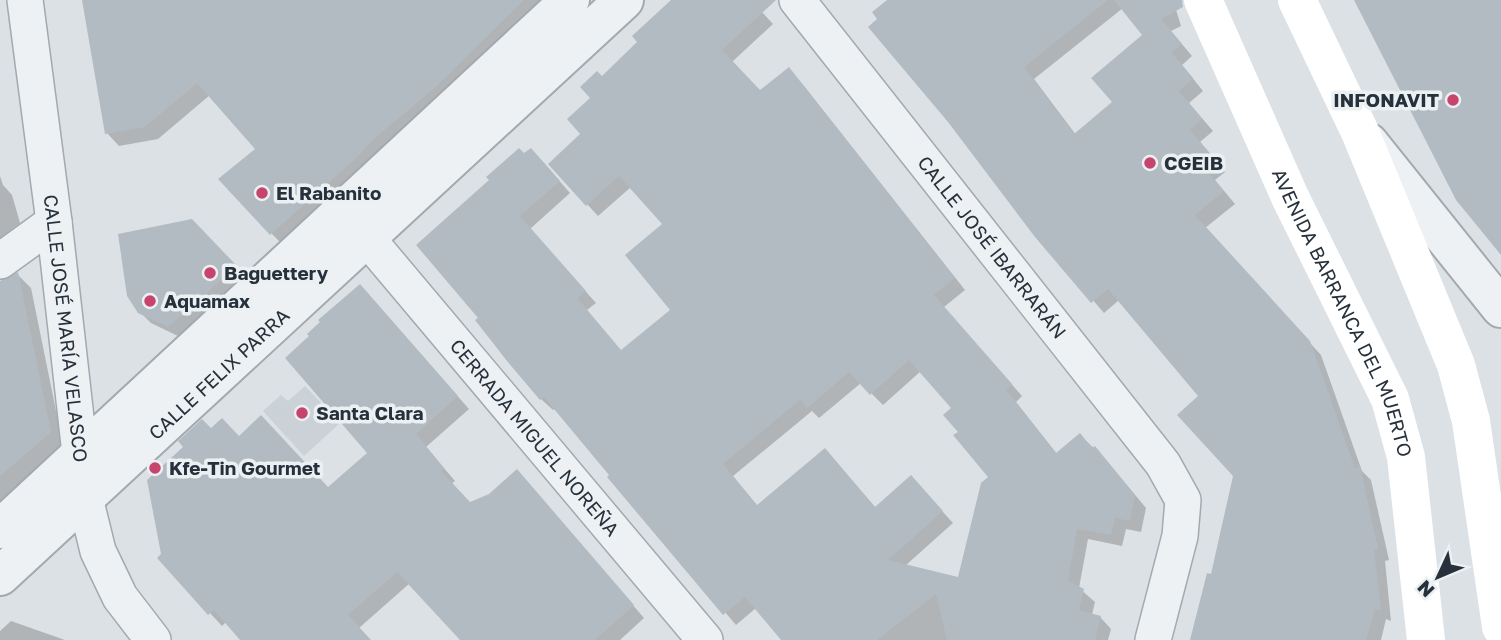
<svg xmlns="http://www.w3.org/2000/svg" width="1501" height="640" font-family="'Golos Text',sans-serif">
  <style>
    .built { fill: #cad1d7 }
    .shadow { fill: #0003; fill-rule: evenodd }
    .building { fill: #b3bbc2; fill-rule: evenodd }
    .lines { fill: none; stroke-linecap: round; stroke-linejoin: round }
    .minor-casing { stroke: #a2a9af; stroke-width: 38 }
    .tertiary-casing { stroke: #a2a9af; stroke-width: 42 }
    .minor { stroke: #eef1f4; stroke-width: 35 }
    .tertiary { stroke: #eef1f4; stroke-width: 38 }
    .secondary { stroke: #fff; stroke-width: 38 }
    .poi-dot { fill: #c7446e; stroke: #ebf0f3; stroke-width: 2.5 }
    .labels { text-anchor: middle; stroke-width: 7; stroke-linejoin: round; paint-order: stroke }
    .poi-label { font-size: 19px; font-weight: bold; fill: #26313b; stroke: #ebf0f3; text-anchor: start }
    .street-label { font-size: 19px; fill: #26313b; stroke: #ebf0f3 }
  </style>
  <rect width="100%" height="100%" fill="#dce1e5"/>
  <path class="built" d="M305 386 340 423 304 456 263 411 281 395 288 401Z"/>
  <path class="shadow" d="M84 0H554L284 246 271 233 257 149 210 95 158 139 119 146 107 133Z
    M674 0H751L773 24 732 62 760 92 800 81 965 290 944 307 1022 396 1016 402 1057 454 1080 435 1106 460 1146 508 1141 532 1126 529 1122 546 1088 539 1079 588 1095 602 1092 615 1100 617 1111 629 1108 640H784L756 608 736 625 610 477 612 476 555 408 553 410 541 399 508 360 524 156 542 161 570 193 530 229 596 303 587 310 622 352 672 310 665 224 631 187 598 216 587 204 583 135 592 98 602 78 640 42ZM921 371 953 408 960 433 990 477 959 579 905 566 953 523 922 489 876 508 825 450 758 507 733 476 812 411 819 418 861 383 883 405Z
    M890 0H1173L1181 26 1171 31 1192 56 1182 65 1203 91 1189 103 1213 131 1200 142 1225 172 1215 180 1235 204 1205 228 1321 355 1362 471 1371 480 1389 560 1385 561 1391 621 1386 619 1381 640H1192L1213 576 1235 475 1200 396 1119 300 1104 313 1037 235 880 19ZM1123 8 1144 36 1114 103 1076 135 1034 79Z
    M0 176 3 185 12 195 20 223 0 238Z
    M191 221 246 278 180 337 151 323 139 311Z
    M18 275 31 288 63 445 0 502V286Z
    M372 299 469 409 426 447 455 481 451 484 470 504 528 484 644 618 620 640H462L410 583 359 628 369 640H243L226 622 222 626 163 562 186 447 211 430 240 438 329 489 369 453Z
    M11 621 65 640H0V631Z"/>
  <path class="building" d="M82 0H524L437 86 376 137 353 161 270 235 218 179 255 149 197 83 145 127 105 134Z
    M671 0H776L722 50 760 90 789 67 955 278 934 295 1012 384 1006 390 1056 453 1080 433 1092 448 1095 446 1135 495 1130 521 1115 518 1111 535 1077 529 1068 581 1084 589 1079 610 1101 616 1095 640H947L936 594 877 640H781L745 597 723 615 607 477 609 475 544 397 540 400 507 361 475 320 478 318 416 245 489 180 486 177 519 148 524 153 531 148 560 181 520 216 586 291 577 298 621 350 670 310 625 255 662 224 619 176 586 206 548 164 580 134 567 119 590 98 580 87 597 71 602 76 637 42 632 36ZM909 360 951 408 943 415 958 432 953 435 988 477 981 483 958 577 888 560 943 511 911 475 875 507 825 448 757 505 723 464 800 400 807 408 849 372 870 395Z
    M887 0H1108L1024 67 1074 134 1112 102 1091 78 1142 35 1114 0H1182L1183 7 1161 19 1182 44 1172 53 1193 78 1179 91 1202 119 1190 130 1215 159 1204 168 1224 191 1195 215 1310 341 1355 468 1360 466 1378 549 1374 550 1381 610 1375 609 1366 640H1190L1207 573 1211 574 1233 476 1177 415 1198 396 1108 289 1091 303 1035 237 948 122 868 27 877 19 872 12Z
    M1354 0H1501V255L1456 200Z
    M192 219 237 266 168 327 138 313 127 296 118 234Z
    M18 272 51 432 0 476V281Z
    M360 284 458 396 416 434 444 468 441 471 470 502 489 494 517 469 634 605 595 640H460L397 572 348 615 371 640H240L214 610 208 615 157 558 161 554 147 480 183 447 178 441 202 419 211 428 222 418 239 436 261 415 328 487 367 453 285 358 309 336 307 334 320 322 318 320Z"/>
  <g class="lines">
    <g class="minor-casing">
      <g id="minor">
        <path id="s1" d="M25 0 54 222 85 498 98 551 120 597 153 640"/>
        <path id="s2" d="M797 0 1163 464 1183 500 1180 536 1153 640"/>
        <path id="s3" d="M366 237 705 640"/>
        <path d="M0 261 54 222"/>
      </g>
    </g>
    <g class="tertiary-casing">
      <g id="tertiary">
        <path d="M1369 143 1501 308"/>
        <path d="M0 529 570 0"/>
        <path id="s4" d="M0 576 624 0"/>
      </g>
    </g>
    <use href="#minor" class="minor"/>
    <use href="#tertiary" class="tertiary"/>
    <g class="secondary">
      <path id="s5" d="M1203 0 1290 197 1390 399 1406 457 1426 640"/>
      <path d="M1297 0 1360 132 1456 365 1471 421 1501 627"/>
    </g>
  </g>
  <g class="poi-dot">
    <circle cx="1453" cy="100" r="7"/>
    <circle cx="1150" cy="163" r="7"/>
    <circle cx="262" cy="193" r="7"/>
    <circle cx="210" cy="273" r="7"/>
    <circle cx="150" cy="301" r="7"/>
    <circle cx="302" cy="413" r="7"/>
    <circle cx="155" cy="468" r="7"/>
  </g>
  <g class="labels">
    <g class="poi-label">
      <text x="1439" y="107" text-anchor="end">INFONAVIT</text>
      <text x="1164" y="170">CGEIB</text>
      <text x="276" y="200">El Rabanito</text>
      <text x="224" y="280">Baguettery</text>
      <text x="164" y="308">Aquamax</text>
      <text x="316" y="420">Santa Clara</text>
      <text x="169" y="475">Kfe-Tin Gourmet</text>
    </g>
    <g class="street-label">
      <text dy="7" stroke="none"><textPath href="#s2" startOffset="315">CALLE JOSÉ IBARRARÁN</textPath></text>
      <text dy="7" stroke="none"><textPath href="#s5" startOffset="343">AVENIDA BARRANCA DEL MUERTO</textPath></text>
      <text dy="7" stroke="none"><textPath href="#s1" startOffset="331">CALLE JOSÉ MARÍA VELASCO</textPath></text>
      <text dy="7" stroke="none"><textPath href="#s4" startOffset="298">CALLE FELIX PARRA</textPath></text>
      <text dy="7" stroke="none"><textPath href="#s3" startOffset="262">CERRADA MIGUEL NOREÑA</textPath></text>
    </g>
  </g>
  <g transform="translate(1438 577) rotate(226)" stroke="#ebf0f3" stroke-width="5" paint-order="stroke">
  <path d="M0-5L12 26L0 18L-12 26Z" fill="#26313b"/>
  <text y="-10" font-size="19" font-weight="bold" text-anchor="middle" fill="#26313b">N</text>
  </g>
</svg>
